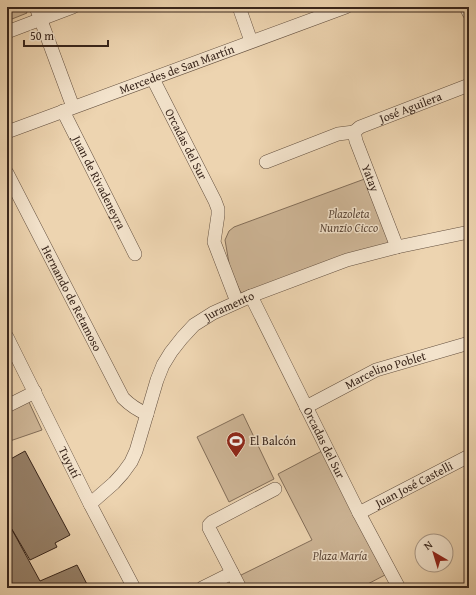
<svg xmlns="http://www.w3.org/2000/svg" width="476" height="595" font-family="'Gentium Book Plus',serif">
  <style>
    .green { fill: #ceb697; stroke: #836e59 }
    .building { fill: #968068; stroke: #38251b }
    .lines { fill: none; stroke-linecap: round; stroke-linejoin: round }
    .street-casing { stroke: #655140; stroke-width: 14 }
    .street { stroke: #f3e3cc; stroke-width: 13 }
    .labels { text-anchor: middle; stroke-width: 3; stroke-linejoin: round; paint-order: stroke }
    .street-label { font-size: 12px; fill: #38251b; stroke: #f3e3cc }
    .park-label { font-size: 12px; font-style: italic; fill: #5e493a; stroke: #f3e3cc }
    .poi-label { font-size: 12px; fill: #38251b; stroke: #f3e3cc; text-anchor: start }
  </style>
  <rect width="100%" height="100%" fill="#edd4b0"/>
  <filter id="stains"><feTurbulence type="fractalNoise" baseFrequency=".005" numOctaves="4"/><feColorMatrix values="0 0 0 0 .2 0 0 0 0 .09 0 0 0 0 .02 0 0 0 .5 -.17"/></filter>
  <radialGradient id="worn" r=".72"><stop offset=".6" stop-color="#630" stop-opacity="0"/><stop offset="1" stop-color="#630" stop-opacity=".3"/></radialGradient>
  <path class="green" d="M7 7H24L27 13 7 21Z
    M370 177 393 243 241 293 230 269 225 240 229 231 234 227Z
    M28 400 42 430 7 442V411Z
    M243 414 274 479 229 502 197 437Z
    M322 451 385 575 360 588H241L235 578 312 540 278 474Z"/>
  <path class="building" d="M25 451 70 535 55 543 57 547 30 560 10 526 7 527V461Z
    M10 526 40 581 77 565 89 588H7V527Z"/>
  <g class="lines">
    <g class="street-casing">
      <g id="street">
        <path d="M36 7 73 107"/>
        <path d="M239 7 251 41"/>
        <path d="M466 7 469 13"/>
        <path d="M7 32 73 7"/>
        <path id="s1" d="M153 79 215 201 218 209V215L214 242 237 302"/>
        <path id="s2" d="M63 111 135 254"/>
        <path id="s3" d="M7 132 346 7"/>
        <path id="s4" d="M354 132 360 127 469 85"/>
        <path id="s5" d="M354 132 356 141 397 247"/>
        <path d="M266 162 338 134 354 132"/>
        <path id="s6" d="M7 173 123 398C130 405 137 410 147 414"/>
        <path id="s7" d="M251 296 359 513 399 588"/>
        <path id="s8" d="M7 337 90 504 134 588"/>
        <path d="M7 406 35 392"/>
        <path id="s9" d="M306 407 376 370 469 343"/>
        <path id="s10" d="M90 504 114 483 123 473 131 462 136 451 157 380 163 365 171 352 182 338 194 325 213 313 251 296 347 260 397 247 469 232"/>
        <path id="s11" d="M359 513 469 456"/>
        <path d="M202 588 232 573"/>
        <path d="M240 588 209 528V525L212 522 275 489"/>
      </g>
    </g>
    <use href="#street" class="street"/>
  </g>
  <defs>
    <g id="stadium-pin" transform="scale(1)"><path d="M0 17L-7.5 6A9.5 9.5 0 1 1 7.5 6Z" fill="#8f2418" stroke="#f3e3cc"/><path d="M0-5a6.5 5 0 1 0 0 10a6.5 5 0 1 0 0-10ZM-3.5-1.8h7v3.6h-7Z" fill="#fff"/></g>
  </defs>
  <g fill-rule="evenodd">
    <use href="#stadium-pin" x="236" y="441"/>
  </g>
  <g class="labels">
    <g class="street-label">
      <text dy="4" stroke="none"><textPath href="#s3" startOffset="181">Mercedes de San Martín</textPath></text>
      <text dy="4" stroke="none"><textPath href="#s4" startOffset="62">José Aguilera</textPath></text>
      <text dy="4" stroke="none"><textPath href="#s1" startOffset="73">Orcadas del Sur</textPath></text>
      <text dy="4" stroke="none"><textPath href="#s5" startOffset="49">Yatay</textPath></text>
      <text dy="4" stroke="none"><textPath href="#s2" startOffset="80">Juan de Rivadeneyra</textPath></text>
      <text dy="4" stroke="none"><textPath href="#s6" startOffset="141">Hernando de Retamoso</textPath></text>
      <text dy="4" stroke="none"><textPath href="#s10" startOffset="252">Juramento</textPath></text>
      <text dy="4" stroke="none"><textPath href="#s9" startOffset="88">Marcelino Poblet</textPath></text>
      <text dy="4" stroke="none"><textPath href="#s7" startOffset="164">Orcadas del Sur</textPath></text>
      <text dy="4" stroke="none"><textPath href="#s8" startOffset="140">Tuyutí</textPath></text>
      <text dy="4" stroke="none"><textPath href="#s11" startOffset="62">Juan José Castelli</textPath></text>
    </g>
    <g class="park-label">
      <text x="349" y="218">Plazoleta<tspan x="349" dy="14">Nunzio Cicco</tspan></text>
      <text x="340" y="560">Plaza María</text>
    </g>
    <g class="poi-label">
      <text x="250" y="445">El Balcón</text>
    </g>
  </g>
  <rect width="476" height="595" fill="none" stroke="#edd4b0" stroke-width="24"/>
  <rect x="8" y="8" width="460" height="579" fill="none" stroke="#38251b" stroke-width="2"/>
  <rect x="12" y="12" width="452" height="571" fill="none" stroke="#38251b"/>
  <g transform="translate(434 553) rotate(322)"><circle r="19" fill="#f3e3cc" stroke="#a89785"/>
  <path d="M0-3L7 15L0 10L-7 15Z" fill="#8f2418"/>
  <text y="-6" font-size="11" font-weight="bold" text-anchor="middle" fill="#38251b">N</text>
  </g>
  <path d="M24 40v6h84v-6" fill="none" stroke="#38251b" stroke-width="2"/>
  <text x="30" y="40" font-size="12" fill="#38251b" stroke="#f3e3cc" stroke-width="3" paint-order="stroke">50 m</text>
  <rect width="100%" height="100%" filter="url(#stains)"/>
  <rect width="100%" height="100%" fill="url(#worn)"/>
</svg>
